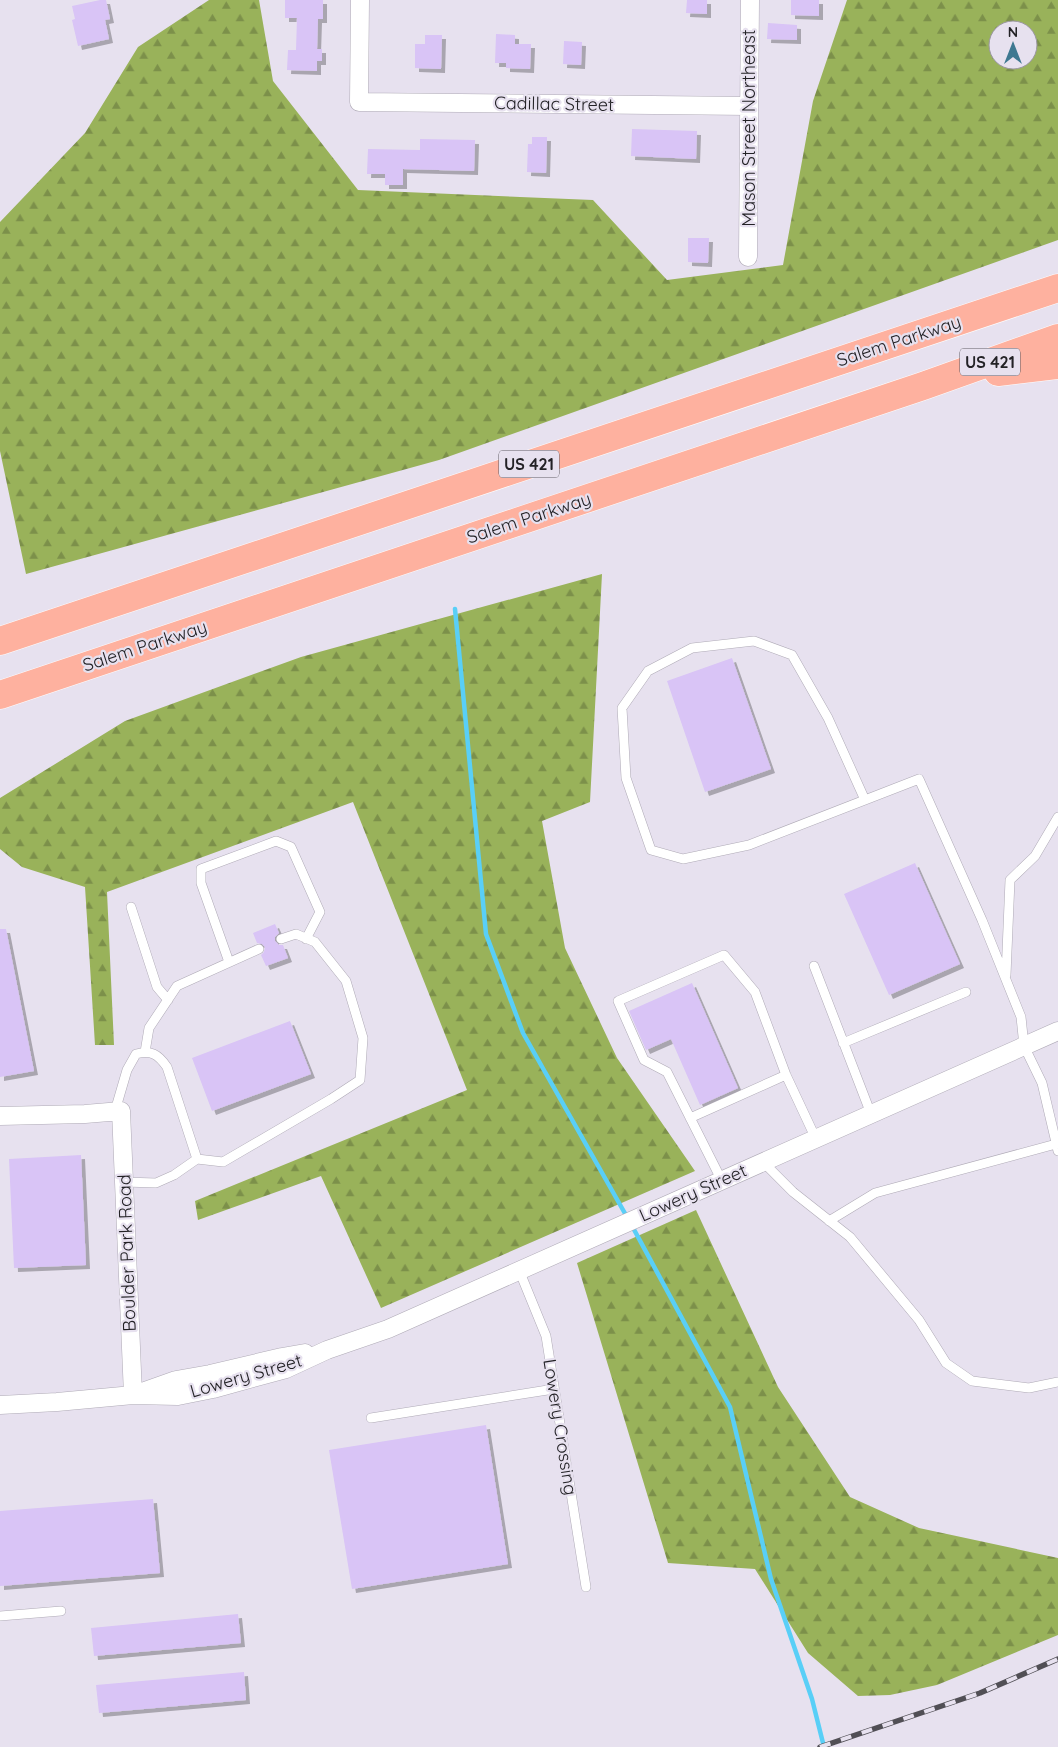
<svg xmlns="http://www.w3.org/2000/svg" width="1058" height="1747" font-family="Quicksand,sans-serif">
  <style>
    .forest { fill: url(#forest-firs); fill-rule: evenodd }
    .lines { fill: none; stroke-linecap: round; stroke-linejoin: round }
    .stream { stroke: #59cff7; stroke-width: 4.5 }
    .building { fill: #d9c4f6; filter: url(#shadow) }
    .service-casing { stroke: #afaab6; stroke-width: 10 }
    .minor-casing { stroke: #afaab6; stroke-width: 19 }
    .motorway-casing { stroke: #fff; stroke-width: 29 }
    .service { stroke: #fff; stroke-width: 9 }
    .minor { stroke: #fff; stroke-width: 18 }
    .motorway { stroke: #feb19f; stroke-width: 28 }
    .rail-casing { stroke: #514f55; stroke-width: 5.5 }
    .rail { stroke: #e7e1ef; stroke-width: 4; stroke-dasharray: 11; stroke-linecap: butt }
    .labels { text-anchor: middle; stroke-width: 4.5; stroke-linejoin: round; paint-order: stroke }
    .shield { fill: #e7e1ef; stroke: #5e5b62; stroke-width: 1 }
    .shield-label { font-size: 16px; font-weight: bold; fill: #232226 }
    .street-label { font-size: 18px; fill: #232226; stroke: #e7e1ef }
  </style>
  <defs>
    <pattern id="forest-firs" width="22" height="20" patternUnits="userSpaceOnUse" patternTransform="scale(1.25)"><rect width="22" height="20" fill="#99b25a"/><path d="M5 1l3.5 6h-7zM16 11l3.5 6h-7z" fill="#7c904a"/></pattern>
    <filter id="shadow"><feDropShadow dx="4" dy="4" stdDeviation="0" flood-color="#0004"/></filter>
  </defs>
  <rect width="100%" height="100%" fill="#e7e1ef"/>
  <path class="forest" d="M209 0H259L273 81 358 190 593 200 667 280 783 265 813 101 847 0H1058V240L439 460 26 574 0 451V222L85 133 138 47ZM998 30H1028V60H998Z
    M602 574 590 802 542 821 565 948 617 1058 695 1171 381 1308 321 1176 198 1220 195 1201 467 1090 353 802 107 892 114 1045H95L85 887 22 867 0 849V798L125 721 301 657Z
    M696 1210 778 1387 850 1497 919 1528 1058 1558V1635L937 1685 890 1695 858 1696 808 1653 755 1569 668 1563 577 1263Z"/>
  <g class="lines">
    <path class="stream" d="M455 609 486 934 523 1033 627 1217
      M631 1224 730 1407 771 1579 812 1699 824 1747"/>
  </g>
  <path class="building" d="M100 0H106L110 19 105 20 109 39 78 46 72 20 75 19 72 6Z
    M285 0H323V19H318L317 49H322V61H317V71L287 70 288 50H296L297 18H285Z
    M687 0H707V14L686 13Z
    M791 0H819V16L791 15Z
    M768 23 797 25V40L767 39Z
    M496 34 515 35V44H531L530 69 506 68V63H495Z
    M425 35H442L441 69 415 68V44H425Z
    M564 41 582 42 581 65 563 64Z
    M632 129 697 131 696 159 631 156Z
    M532 137H547L546 173 527 172 528 144H532Z
    M420 139 475 140 474 171 403 169V185H385V174H367L368 149 420 150Z
    M688 238H709L708 263 688 262Z
    M732 658 771 769 705 792 667 681Z
    M915 863 960 964 889 995 844 894Z
    M275 924 279 933 275 937V941L279 945H283L288 958 266 966 261 955 264 952 265 947 262 944 257 943 253 933Z
    M0 929H6L34 1071 0 1077Z
    M692 983 738 1088 700 1105 671 1039 646 1050 629 1011Z
    M290 1021 311 1074 212 1111 192 1058Z
    M81 1155 86 1265 14 1268 9 1159Z
    M486 1425 508 1564 352 1589 329 1450Z
    M153 1499 160 1573 0 1586V1511Z
    M238 1614 241 1643 94 1656 91 1628Z
    M244 1672 246 1700 99 1713 96 1685Z"/>
  <g class="lines">
    <g class="service-casing">
      <path id="service" d="M865 800 828 718 792 655 754 641 692 648 648 671 622 708 626 778 651 850 683 859 749 845 919 779 982 920 1021 1017 1024 1046 1042 1083 1058 1151
        M131 907 157 987 168 1000
        M229 962 201 883V869L276 841 291 847 320 912 306 939
        M814 966 871 1114
        M1006 975 1010 880 1035 856 1058 817
        M843 1043 966 992
        M145 1052 149 1028 177 986 259 949
        M115 1111 127 1070 136 1054C151 1050 158 1054 167 1067L197 1159 174 1175 156 1183 124 1182
        M690 1118 786 1075
        M197 1159 223 1162 331 1099 360 1080 363 1038 346 981 315 942 296 934 281 939
        M763 1162 793 1192 850 1237 919 1320 946 1363 972 1381 1029 1388 1058 1382
        M722 1181 667 1072 644 1060 618 1001 724 955 755 992 786 1075 816 1139
        M829 1221 875 1193 1056 1144
        M519 1270 546 1336 586 1587
        M371 1418 554 1389
        M0 1616 61 1611"/>
    </g>
    <g class="minor-casing">
      <path id="minor" d="M360 0 359 102 749 106
        M748 257 750 0
        M0 1116 85 1114 121 1111 133 1395
        M145 1391 176 1380 210 1374 282 1357 305 1353
        M0 1405 57 1402 133 1395 178 1396 213 1389 286 1369 327 1350 388 1329 1058 1031"/>
    </g>
    <g class="motorway-casing">
      <path id="motorway" d="M998 372 1058 365
        M0 641 1058 288
        M0 695 923 386 1058 338"/>
    </g>
    <use href="#service" class="service"/>
    <use href="#minor" class="minor"/>
    <use href="#motorway" class="motorway"/>
    <g class="rail-casing">
      <path id="rail" d="M820 1747 980 1693 1058 1659"/>
    </g>
    <use href="#rail" class="rail"/>
  </g>
  <g class="labels">
    <g class="shield">
      <rect x="960" y="348.5" width="60" height="27" rx="4"/>
      <rect x="499" y="450.5" width="60" height="27" rx="4"/>
    </g>
    <g class="shield-label">
      <text x="990" y="368">US 421</text>
      <text x="529" y="470">US 421</text>
    </g>
    <g class="street-label">
      <text transform="translate(554 104) rotate(1)" y="6">Cadillac Street</text>
      <text transform="translate(749 128) rotate(-90)" y="6">Mason Street Northeast</text>
      <text transform="translate(899 341) rotate(-18)" y="6">Salem Parkway</text>
      <text transform="translate(529 518) rotate(-18)" y="6">Salem Parkway</text>
      <text transform="translate(145 646) rotate(-18)" y="6">Salem Parkway</text>
      <text transform="translate(693 1193) rotate(-24)" y="6">Lowery Street</text>
      <text transform="translate(127 1253) rotate(-92)" y="6">Boulder Park Road</text>
      <text transform="translate(246 1376) rotate(-16)" y="6">Lowery Street</text>
      <text transform="translate(560 1427) rotate(81)" y="6">Lowery Crossing</text>
    </g>
  </g>
  <g transform="translate(1013 45)"><circle r="24" fill="#e7e1ef" stroke="#99959f"/>
  <path d="M0-4L9 19L0 12L-9 19Z" fill="#3e7891"/>
  <text y="-8" font-size="14" font-weight="bold" text-anchor="middle" fill="#232226">N</text>
  </g>
</svg>
